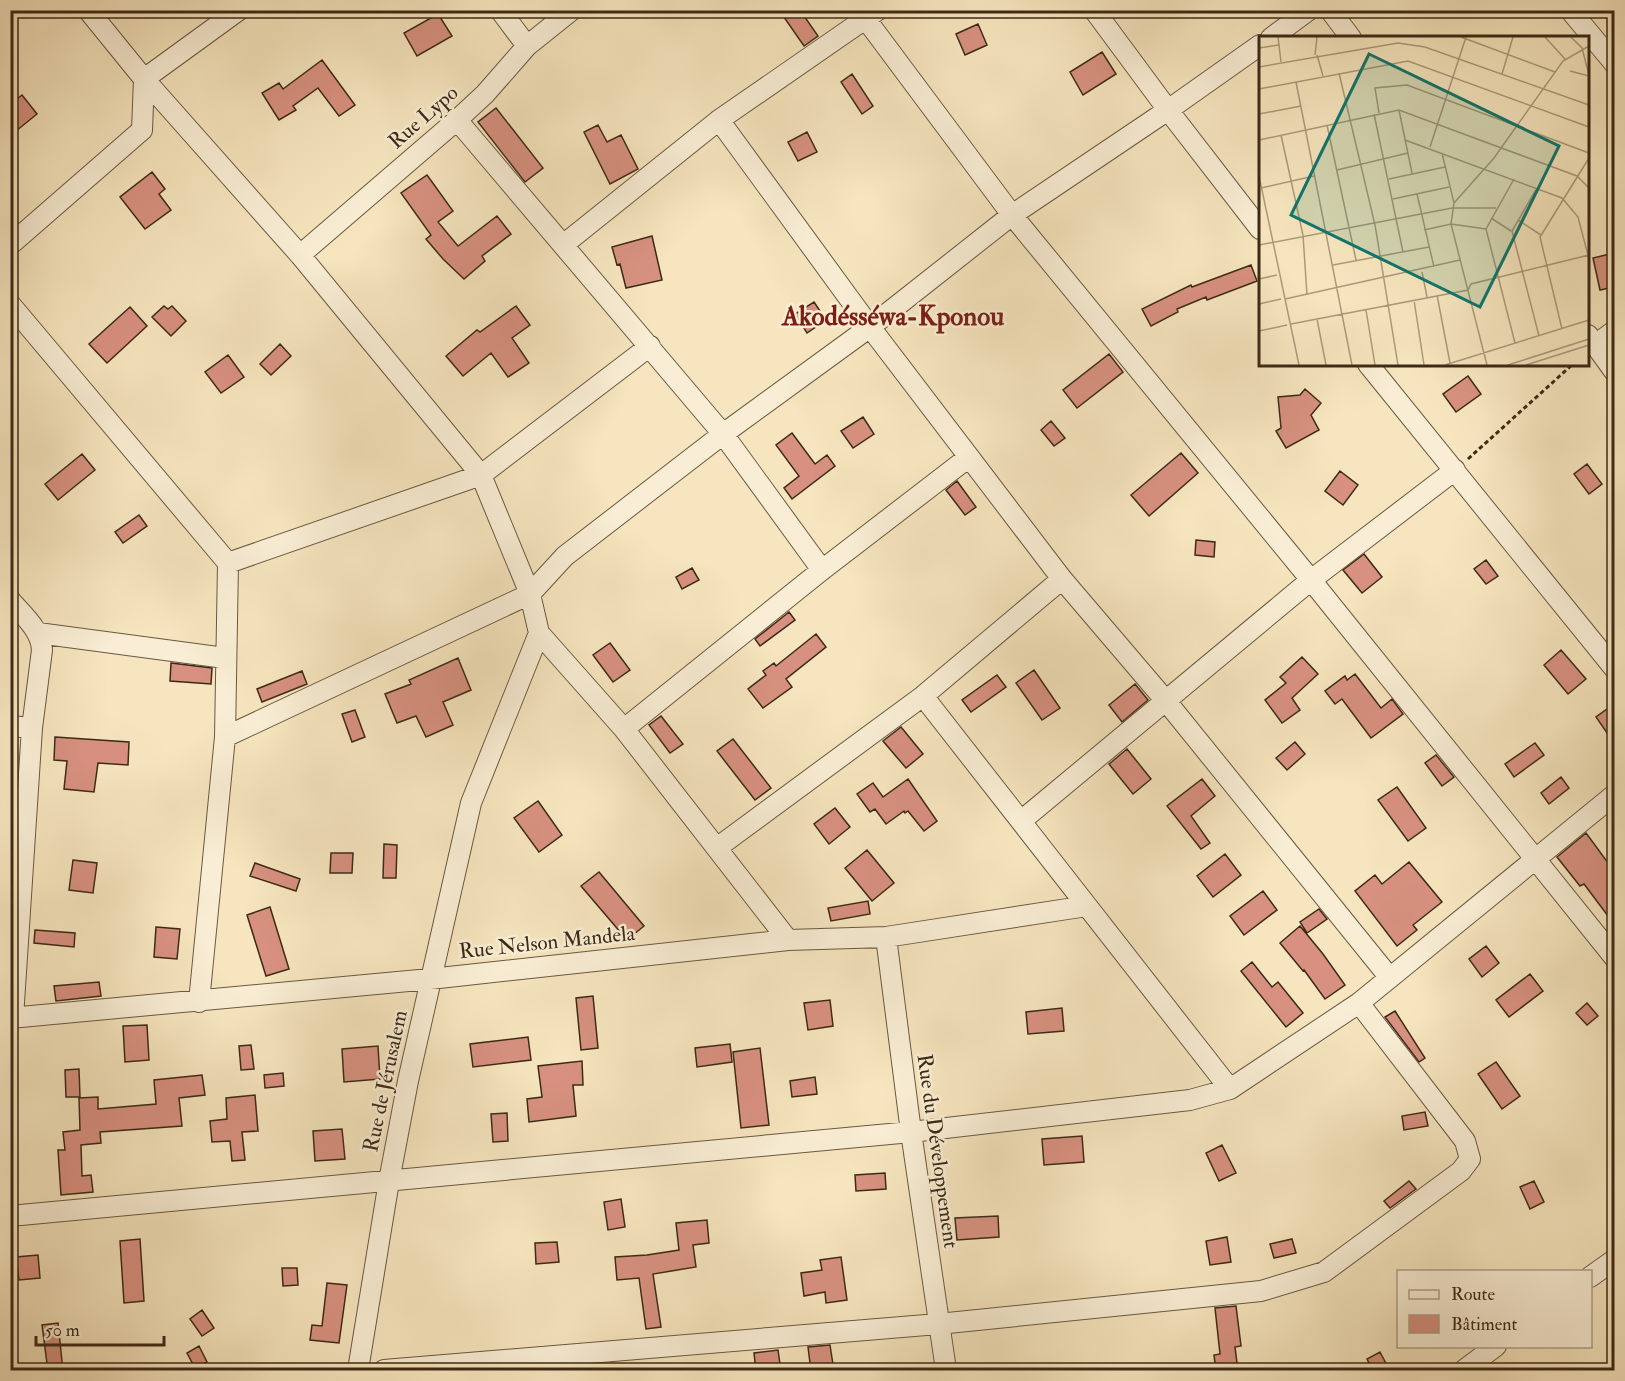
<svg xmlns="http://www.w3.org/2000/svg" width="1625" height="1381" font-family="'IM FELL Double Pica',serif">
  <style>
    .building { fill: #d89180; stroke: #3c2a16; stroke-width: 1.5 }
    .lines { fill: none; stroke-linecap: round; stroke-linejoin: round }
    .minor-casing { stroke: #6a5940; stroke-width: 22 }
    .path { stroke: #3c2a16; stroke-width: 3; stroke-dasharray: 4.5 3; stroke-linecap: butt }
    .minor { stroke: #f9eed5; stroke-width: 20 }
    .labels { text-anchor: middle; stroke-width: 5; stroke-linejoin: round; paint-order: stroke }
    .street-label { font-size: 21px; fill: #3c2a16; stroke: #f9eed5 }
    .district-label { font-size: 27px; font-weight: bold; fill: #7a1f14; stroke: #f9eed5 }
    .inset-road { fill: none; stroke: #ac9a7b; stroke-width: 1.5 }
    .view { fill: #0f766e; fill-opacity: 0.15; stroke: #0f766e; stroke-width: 3 }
    .inset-edge { fill: none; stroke: #3c2a16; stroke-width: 3 }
  </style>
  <rect width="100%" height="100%" fill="#f6e5be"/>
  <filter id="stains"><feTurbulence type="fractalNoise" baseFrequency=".00333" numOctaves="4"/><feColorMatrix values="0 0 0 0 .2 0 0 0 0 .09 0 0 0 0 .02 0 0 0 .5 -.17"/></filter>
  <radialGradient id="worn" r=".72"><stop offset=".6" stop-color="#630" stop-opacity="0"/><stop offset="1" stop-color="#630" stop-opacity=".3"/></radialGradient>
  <path class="building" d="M779 10H800L818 36 804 46Z
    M438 14 452 36 417 56 404 33Z
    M978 24 987 45 965 55 956 34Z
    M1102 52 1116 74 1083 95 1070 72Z
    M322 60 355 105 339 116 318 88 293 106 296 110 279 120 262 93 279 83 283 89Z
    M852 74 873 106 862 114 841 82Z
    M22 95 37 114 16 131 10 123V104Z
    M496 108 543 168 525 182 478 122Z
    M598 125 607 142 621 135 638 169 610 184 584 132Z
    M807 132 817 152 798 161 788 142Z
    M152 172 165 189 159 194 171 210 145 229 120 197Z
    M427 175 453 211 438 222 458 246 497 216 511 234 482 256 485 261 464 279 443 259 426 239 431 235 401 193Z
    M652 236 662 280 626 288 620 264 617 265 612 247Z
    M1614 253V287L1600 290 1593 258Z
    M1251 265 1257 281 1207 300 1206 297 1177 309 1178 312 1151 326 1142 309 1191 285 1192 287Z
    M814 302 826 320 807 333 795 314Z
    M164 306 168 309 172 306 186 321 171 336 152 317Z
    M516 306 530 325 512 338 529 363 508 377 491 353 463 376 446 356 477 330 480 332Z
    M130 307 147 326 107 363 89 344Z
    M280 344 291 356 271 375 260 364Z
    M1109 354 1123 372 1077 408 1063 390Z
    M228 355 244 377 221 393 205 372Z
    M1468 376 1481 394 1456 412 1443 394Z
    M1305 389 1321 403 1311 415 1319 430 1286 448 1276 431 1281 428 1278 397 1300 395Z
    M863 417 874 434 853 448 841 431Z
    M1051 421 1065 438 1054 446 1041 430Z
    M792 433 815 464 827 455 835 466 792 499 784 488 799 476 776 445Z
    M1181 453 1198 473 1149 516 1131 495Z
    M82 454 95 470 58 500 45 484Z
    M1587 464 1602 484 1589 494 1574 474Z
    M1340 471 1358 485 1343 505 1325 491Z
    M957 481 976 507 965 515 946 490Z
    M139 515 147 526 123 543 115 532Z
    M1196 540 1215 542 1214 557 1195 555Z
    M1364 554 1382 577 1362 593 1343 570Z
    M1486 560 1498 576 1486 584 1474 569Z
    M692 568 699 580 682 589 676 577Z
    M789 612 795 620 760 646 755 639Z
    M816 634 826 647 786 679 792 687 763 708 748 689 766 675 763 671 774 663 776 666Z
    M610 643 630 670 613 682 593 655Z
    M1561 650 1586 679 1568 694 1544 665Z
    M1302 657 1318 674 1292 698 1300 710 1282 723 1265 700 1286 683 1280 677Z
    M458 658 471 690 443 702 453 725 426 737 416 716 397 723 385 694 411 684 409 680Z
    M171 663 212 668 211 684 170 681Z
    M1034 670 1060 708 1042 720 1016 683Z
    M302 671 307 684 262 702 257 689Z
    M1355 674 1381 708 1392 699 1403 714 1371 738 1342 699 1335 704 1325 691 1345 676 1347 680Z
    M997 675 1006 687 971 712 962 700Z
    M1135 684 1148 700 1122 722 1109 705Z
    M1614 704V743L1596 717Z
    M355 710 365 737 352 742 342 714Z
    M661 716 683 744 670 753 649 725Z
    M901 727 923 754 906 768 883 741Z
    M55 737 129 742 128 765 98 763 94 792 64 789 67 761 54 760Z
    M733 739 771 788 755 800 717 751Z
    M1295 742 1305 754 1287 770 1276 758Z
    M1535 743 1544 755 1514 777 1505 764Z
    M1127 749 1151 779 1133 794 1109 764Z
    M1436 755 1454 777 1442 786 1425 763Z
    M1561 777 1569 788 1549 804 1541 793Z
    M908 779 937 821 924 831 908 811 905 813 904 811 886 824 875 809 870 812 857 794 873 783 883 797Z
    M1202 779 1215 796 1191 816 1210 843 1201 849 1167 806Z
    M1397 787 1426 828 1408 841 1378 800Z
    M538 801 562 835 539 852 514 818Z
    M835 808 850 827 829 844 814 824Z
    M1586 833 1614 871V924L1584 884 1580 886 1557 857Z
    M384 844 397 845 396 878H383Z
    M867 850 894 883 872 901 845 868Z
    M331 853H353L352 873H330Z
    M1225 854 1241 875 1213 897 1197 876Z
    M73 860 97 863 93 893 69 890Z
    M1409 862 1442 902 1413 925 1417 930 1397 946 1355 891 1375 875 1382 884Z
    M255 863 300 879 296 891 250 876Z
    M599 872 644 926 627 940 581 886Z
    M1263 891 1277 910 1244 935 1230 916Z
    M868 901 870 914 831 921 828 908Z
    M270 907 289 969 266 976 247 915Z
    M1319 909 1327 919 1307 933 1300 922Z
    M1300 926 1323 954 1345 985 1325 999 1304 970 1303 971 1280 943Z
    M156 927 180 929 177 959 154 957Z
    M35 930 75 933 74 947 34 943Z
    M1486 946 1499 963 1482 977 1469 959Z
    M1252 962 1272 987 1278 982 1303 1013 1286 1027 1241 971Z
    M1530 974 1543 991 1509 1017 1496 1000Z
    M99 982 101 996 56 1001 54 986Z
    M593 996 598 1048 581 1050 576 998Z
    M830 1000 833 1026 808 1030 804 1003Z
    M1587 1003 1598 1016 1587 1025 1576 1013Z
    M1062 1008 1064 1031 1028 1034 1026 1012Z
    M1395 1011 1425 1058 1419 1062 1385 1017Z
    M147 1025 149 1060 125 1062 123 1026Z
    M528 1037 531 1060 473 1067 470 1044Z
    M730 1044 732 1062 697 1067 695 1048Z
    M251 1045 254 1069 241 1070 239 1046Z
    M378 1046 380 1079 344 1082 342 1049Z
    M760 1048 769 1125 741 1128 733 1052Z
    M582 1061 583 1085H573L576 1116 529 1122 527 1099 542 1097 538 1066Z
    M1496 1062 1520 1096 1502 1109 1478 1074Z
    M79 1069 80 1097H66L65 1070Z
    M283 1073 284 1086 265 1088 264 1075Z
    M202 1075 205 1095 179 1098 182 1126 100 1132 101 1143 81 1145 82 1176 91 1175 93 1192 61 1195 58 1150H65L63 1132 80 1130 79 1098 98 1097V1109L156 1104 154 1080Z
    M815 1077 817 1094 792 1097 790 1081Z
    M255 1095 258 1131 242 1132 245 1160 232 1161 230 1141 212 1142 210 1121 227 1119 226 1098Z
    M1425 1112 1428 1126 1404 1130 1402 1116Z
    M507 1113 508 1141 493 1142 491 1114Z
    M342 1129 345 1159 315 1161 313 1131Z
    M1082 1136 1084 1162 1044 1165 1042 1139Z
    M1222 1145 1236 1173 1219 1181 1206 1153Z
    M885 1173 886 1189 856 1191 855 1175Z
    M1409 1181 1416 1189 1390 1208 1384 1201Z
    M1534 1181 1544 1202 1530 1209 1520 1187Z
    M621 1199 625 1227 608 1230 604 1202Z
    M998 1216 999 1237 957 1240 955 1218Z
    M707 1220 709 1243 693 1245 696 1267 653 1274 661 1327 646 1329 639 1278 617 1280 615 1257 647 1255 679 1250 676 1223Z
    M1227 1237 1231 1262 1210 1265 1206 1241Z
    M140 1239 144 1301 124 1303 120 1241Z
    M1292 1239 1296 1253 1274 1258 1270 1244Z
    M557 1242 559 1262 536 1264 535 1243Z
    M38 1255 40 1278 19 1280 16 1257Z
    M841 1257 847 1300 826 1303 825 1292 804 1296 801 1273 822 1270 820 1260Z
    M282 1268H297L298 1285 283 1286Z
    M327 1283 347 1285 339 1343 310 1340 312 1325 322 1326Z
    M1236 1306 1241 1346 1235 1347 1238 1371H1216L1214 1355 1220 1354 1215 1308Z
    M202 1310 214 1328 202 1336 190 1319Z
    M58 1323 63 1371H48L42 1325Z
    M830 1345 834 1371H811L808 1347Z
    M199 1346 207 1362 195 1368 187 1353Z
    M778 1350 781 1371H756L754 1353Z
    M1380 1352 1390 1371H1373L1367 1359Z"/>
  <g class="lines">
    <g class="minor-casing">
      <path id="minor" d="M88 10 144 79 300 255 481 475 530 594 539 633 624 729 788 940
        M500 10 527 46
        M859 10 1012 215 1311 580 1614 957
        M1094 10 1168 110 1260 229
        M1330 10 1351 38
        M1570 10 1614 63
        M1271 38 1309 10
        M457 120 723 434 822 570
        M719 120 870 327 1062 579 1166 701 1390 978
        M10 245 142 130 144 79 239 10
        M563 245 719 120 878 10
        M300 255 457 120 485 94 527 46 572 10
        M10 304 228 563 225 737 199 1002
        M1588 335 1614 371
        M1595 345 1614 331
        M1368 364 1614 668
        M228 563 481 475 650 346
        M10 600C23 615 41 630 42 650L32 728 13 1018
        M38 633 225 658
        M923 696 1230 1089
        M10 726 32 728
        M624 729 822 570 969 457
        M225 737 530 594 565 556 723 434 870 327 1012 215 1168 110 1260 45
        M1021 821 1311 580 1455 470
        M718 847 923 696 1062 579
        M886 937 911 1132 946 1370
        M10 1018 430 979 788 940 886 937 1087 906
        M10 1216 911 1132 1190 1100 1230 1089 1359 1003 1614 795
        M1590 1277 1614 1260
        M358 1370 389 1181 408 1081 471 803 539 633
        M384 1370 938 1324 1261 1291 1324 1272 1461 1171 1470 1159 1465 1141 1359 1003
        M1464 1370 1496 1346"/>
    </g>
    <path class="path" d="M1468 459 1573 364"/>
    <use href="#minor" class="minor"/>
  </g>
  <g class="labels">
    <g class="street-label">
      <text transform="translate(423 117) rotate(-41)" y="7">Rue Lypo</text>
      <text transform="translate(547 942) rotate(-6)" y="7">Rue Nelson Mandela</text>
      <text transform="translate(385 1081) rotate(-78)" y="7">Rue de Jérusalem</text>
      <text transform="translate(938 1151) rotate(82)" y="7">Rue du Développement</text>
    </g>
    <g class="district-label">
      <text x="893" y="325">Akodésséwa-Kponou</text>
    </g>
  </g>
  <g transform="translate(1259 36)">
    <rect width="330" height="330" fill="#f6e5be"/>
    <path class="inset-road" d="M19 1 22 26M202 1 296 36M286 1 306 23M312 1 323 12 330 39M0 12 20 9M56 19 58 1M58 19 64 40M0 31 139 7 166 11 330 69M311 35 330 40M80 37 116 189 139 329M243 38 254 1M37 46 93 329M0 53 149 25 330 91M140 74 153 137M120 77 116 52 148 49 330 117M0 78 42 70M115 78 144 216M68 89 97 224M22 99 44 199 48 259M0 104 140 74 318 140 330 152M146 104 303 162 319 181 330 223M171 111 207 1M183 117 195 167 192 188 228 329M78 134 149 117M0 140 40 329M130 143 186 131M255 143 227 193 256 307M2 152 55 140M278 152 253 195 280 300M158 158 175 231M134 163 190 151M195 167 235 122 304 25 330 10M232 182 252 195M259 184 282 199M165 194 192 188 227 193M0 209 193 172H237M74 229 170 211M163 236 168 261M0 243 18 239M178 259 191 327M26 263 201 224M155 264 165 329M0 268 22 263M107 274 116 329M58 283 67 329M32 288 209 254 212 248 330 219M303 293 281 201 330 122M0 295 28 289M186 329 330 284M249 329 330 303M267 329 330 309"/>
    <path class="view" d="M110 18 300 110 221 271 32 179Z"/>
    <rect width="330" height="330" class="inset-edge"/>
  </g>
  <rect width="1625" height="1381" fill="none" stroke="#f6e5be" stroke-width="36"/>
  <rect x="12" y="12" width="1601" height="1357" fill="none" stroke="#3c2a16" stroke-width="3"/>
  <rect x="18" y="18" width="1589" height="1345" fill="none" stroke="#3c2a16" stroke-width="1.5"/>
  <rect x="1397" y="1270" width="195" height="78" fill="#f9eed5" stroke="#ada089" stroke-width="1.5"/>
  <rect x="1409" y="1290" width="30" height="9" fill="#f9eed5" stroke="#ada089" stroke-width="1.5"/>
  <text x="1451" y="1300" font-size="18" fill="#3c2a16">Route</text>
  <rect x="1409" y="1315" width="30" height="18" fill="#d89180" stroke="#ada089" stroke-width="1.5"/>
  <text x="1451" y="1330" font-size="18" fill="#3c2a16">Bâtiment</text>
  <path d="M36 1336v9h128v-9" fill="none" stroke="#3c2a16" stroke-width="3"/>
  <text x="45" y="1336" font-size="18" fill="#3c2a16" stroke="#f9eed5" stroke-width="4.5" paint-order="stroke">50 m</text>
  <rect width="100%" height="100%" filter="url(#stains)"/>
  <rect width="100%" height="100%" fill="url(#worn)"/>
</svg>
